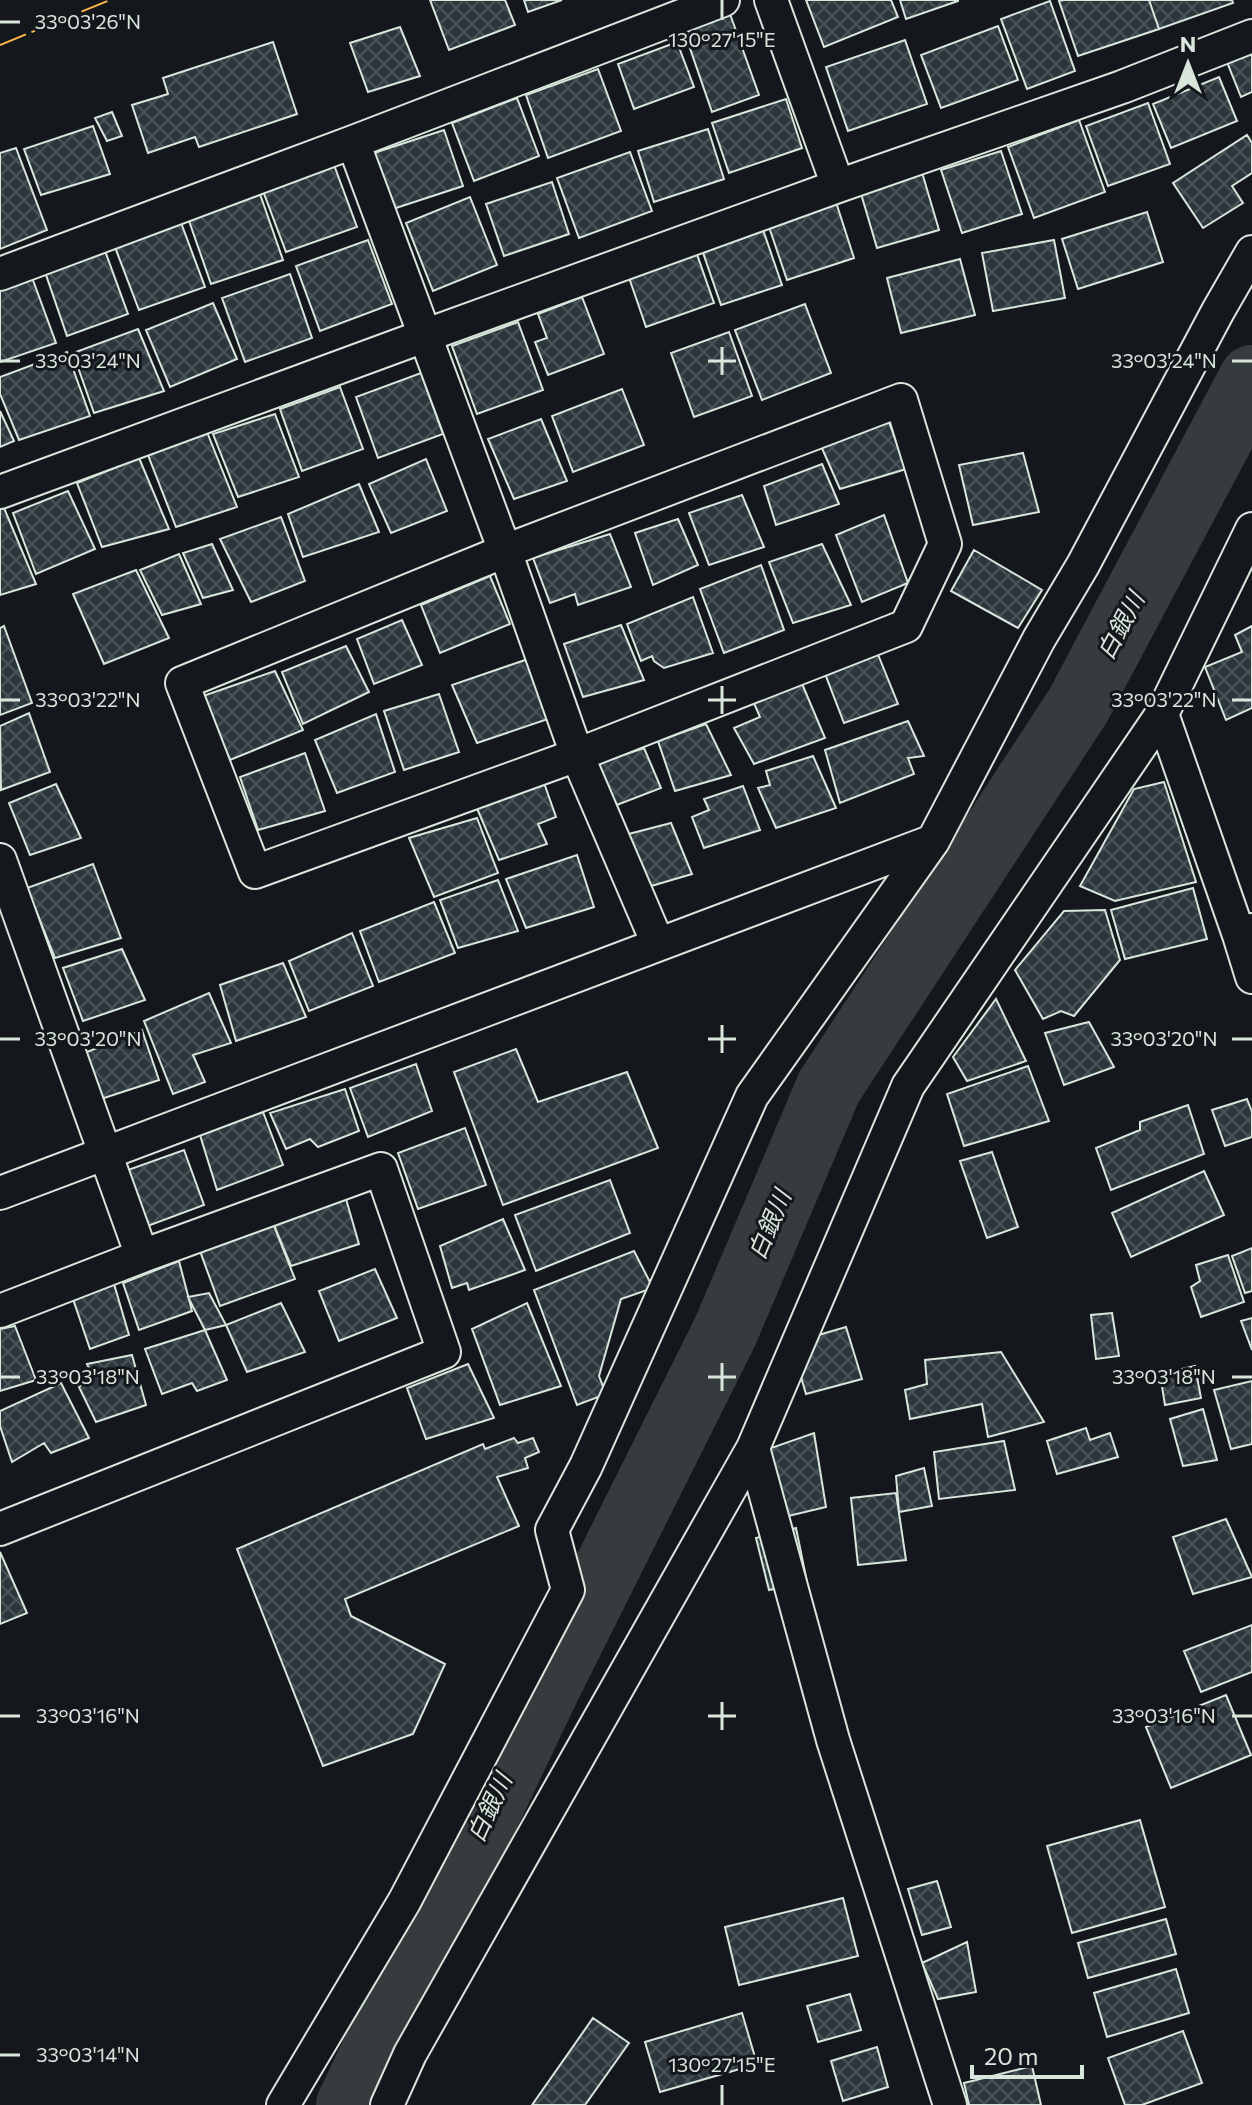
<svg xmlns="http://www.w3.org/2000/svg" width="1252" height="2105" font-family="Commissioner,'Noto Sans JP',sans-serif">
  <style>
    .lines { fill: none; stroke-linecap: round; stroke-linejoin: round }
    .river { stroke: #363b3e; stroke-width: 66 }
    .building { fill: url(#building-cross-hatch); stroke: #d8e6dc; stroke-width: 2 }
    .minor-casing { stroke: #d8e6dc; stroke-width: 36 }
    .minor { stroke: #14181c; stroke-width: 32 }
    .power { stroke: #ffb74d; stroke-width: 2; stroke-dasharray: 28 6 4 6; stroke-linecap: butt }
    .ticks { fill: none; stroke: #d8e6dc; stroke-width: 3 }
    .labels { text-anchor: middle; stroke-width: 6; stroke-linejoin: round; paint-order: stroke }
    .water-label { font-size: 24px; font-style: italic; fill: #d8e6dc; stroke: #14181c }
    .ticks-label { font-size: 20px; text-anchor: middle; fill: #d8e6dc; stroke: #14181c; stroke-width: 6; stroke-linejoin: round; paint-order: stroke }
  </style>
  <defs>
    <pattern id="building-cross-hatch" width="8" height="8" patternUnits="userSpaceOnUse" patternTransform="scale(2)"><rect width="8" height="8" fill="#2c363c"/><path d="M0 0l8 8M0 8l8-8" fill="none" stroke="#4a5358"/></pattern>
  </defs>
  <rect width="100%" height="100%" fill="#14181c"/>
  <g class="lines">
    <path class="river" d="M349 2105 546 1690 725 1332 829 1087 1078 706 1252 378"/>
  </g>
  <path class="building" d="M430 0H505L515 25 449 50Z
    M524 0H562L528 12Z
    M806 0H891L898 17 824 47Z
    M900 0H958V1L906 19Z
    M1064 0H1149L1159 29 1078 56 1059 1Z
    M1149 0H1232L1233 3 1159 29Z
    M1050 1 1075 71 1027 89 1001 19Z
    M730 14 759 95 712 112 684 31Z
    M998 26 1018 80 941 108 921 55Z
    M400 27 420 76 368 92 350 43Z
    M905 40 927 104 848 131 826 67Z
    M273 42 297 114 199 147 195 137 148 153 132 105 168 94 163 78Z
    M677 42 694 87 634 109 618 64Z
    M1252 52V92L1241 97 1227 62Z
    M598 69 621 131 548 158 526 95Z
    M1219 77 1237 121 1171 148 1153 104Z
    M517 98 539 156 474 181 452 123Z
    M786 99 802 148 729 173 712 123Z
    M1148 103 1170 164 1108 186 1086 126Z
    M112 112 122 136 107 141 95 118Z
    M1079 120 1105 192 1034 218 1008 147Z
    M93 126 110 174 41 195 24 149Z
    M708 129 724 179 654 202 638 151Z
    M444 130 463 186 393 209 374 153Z
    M1247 135 1252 143V173L1232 186 1243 203 1203 228 1173 183Z
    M16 148 47 230 0 249V153Z
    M1001 151 1022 214 962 233 941 170Z
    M630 152 652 211 579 238 557 178Z
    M334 165 357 227 286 252 263 191Z
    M921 169 939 230 877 248 859 187Z
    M552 182 569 234 504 256 486 204Z
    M260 194 283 260 211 284 188 218Z
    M834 196 854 258 787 280 766 218Z
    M470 197 497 265 433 291 406 223Z
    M1147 212 1163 262 1078 289 1062 239Z
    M180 220 205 287 139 310 113 242Z
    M760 221 782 285 721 305 699 241Z
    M368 240 392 304 320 331 296 266Z
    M1054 240 1065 298 993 311 982 253Z
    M693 243 714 303 646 327 625 266Z
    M104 248 128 314 67 336 44 269Z
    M960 259 975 315 901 333 887 278Z
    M30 272 56 343 0 362V282Z
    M290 274 312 338 245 362 222 298Z
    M582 297 604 354 548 375 535 342 547 338 538 314Z
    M213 303 237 359 170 387 146 330Z
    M805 304 831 373 762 400 735 330Z
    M518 322 543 390 477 414 452 346Z
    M138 329 164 391 94 413 73 353Z
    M729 332 752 396 694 417 671 353Z
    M67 352 90 416 19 440 0 394V377Z
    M421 373 443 434 378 458 356 397Z
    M340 387 363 449 302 471 280 409Z
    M622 389 644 445 573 472 552 416Z
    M0 411 14 441 0 447Z
    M275 414 299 477 238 497 213 434Z
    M541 419 567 481 514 499 488 439Z
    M889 422 906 469 840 489 821 446Z
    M207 432 237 507 176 527 148 455Z
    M1023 453 1039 512 973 525 959 465Z
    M139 458 169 529 102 547 77 483Z
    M426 459 447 511 391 533 369 484Z
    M822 464 839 504 776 525 764 486Z
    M359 484 379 532 303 557 288 514Z
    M68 491 95 549 36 574 13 513Z
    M742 495 764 547 709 565 689 513Z
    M4 508 36 584 0 595V509Z
    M884 515 908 583 862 602 836 535Z
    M281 517 305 581 251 602 220 539Z
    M678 519 698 565 653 585 635 533Z
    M610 534 631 587 578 605 575 594 550 603 533 558Z
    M212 544 233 590 203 598 183 553Z
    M822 544 851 605 793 623 769 562Z
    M974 550 1042 590 1018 628 951 591Z
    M179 554 201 604 162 615 140 570Z
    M761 565 784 630 724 653 700 589Z
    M136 570 169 638 104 664 73 594Z
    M490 576 510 624 440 653 421 605Z
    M693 597 713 653 664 668 654 661 652 656 641 661 627 624Z
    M402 620 422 665 374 684 357 639Z
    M621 625 644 680 583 697 564 644Z
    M4 626 32 703 0 715V628Z
    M1252 626V708L1226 720 1205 667 1242 652 1235 635Z
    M346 646 369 692 303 724 282 672Z
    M877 652 898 704 844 723 824 671Z
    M528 659 554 717 477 743 452 685Z
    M275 671 303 730 230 760 203 696Z
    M800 679 825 738 754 764 734 728 760 717 750 694Z
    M439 694 459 752 404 770 384 711Z
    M29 713 50 772 1 790 0 726Z
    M376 714 395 772 337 793 315 740Z
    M908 721 924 756 908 758 914 774 840 803 825 750Z
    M706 724 731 775 675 791 658 741Z
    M644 748 661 788 609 808 591 766Z
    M305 753 325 811 258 830 240 777Z
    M813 756 836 808 776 828 758 788 770 785 766 771Z
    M543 780 556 817 538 824 547 844 499 860 476 806Z
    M1164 782 1196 882 1115 901 1080 886 1134 789Z
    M56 784 81 838 30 855 9 803Z
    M743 786 760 830 704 848 692 817 709 810 704 799Z
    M477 818 498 873 434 897 409 838Z
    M671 823 692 874 641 889 621 836Z
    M577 855 594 907 526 928 506 879Z
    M93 864 121 938 55 958 27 888Z
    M498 880 518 931 458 948 440 900Z
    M1193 888 1207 939 1125 959 1111 910Z
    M434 902 455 953 379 982 360 931Z
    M1105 910 1120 960 1074 1016 1061 1011 1043 1019 1015 970 1064 911Z
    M352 933 373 986 309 1011 289 961Z
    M122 949 145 1000 83 1021 63 968Z
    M283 963 306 1017 236 1041 220 985Z
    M209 993 231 1043 193 1055 205 1082 173 1094 144 1021Z
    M996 999 1026 1061 967 1081 953 1057Z
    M1089 1022 1114 1067 1064 1085 1045 1033Z
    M142 1030 159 1080 101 1099 82 1054Z
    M516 1049 538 1102 627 1072 658 1148 503 1205 454 1072Z
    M416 1064 432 1111 368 1137 350 1088Z
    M1028 1066 1049 1121 964 1146 947 1094Z
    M345 1089 359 1131 318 1147 310 1139 286 1149 270 1113Z
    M1247 1099 1252 1112V1137L1225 1146 1212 1110Z
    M1188 1105 1204 1154 1111 1190 1096 1148 1140 1130V1122Z
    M263 1112 283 1165 217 1190 200 1135Z
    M465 1128 486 1185 418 1209 398 1153Z
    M184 1150 204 1205 145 1227 125 1171Z
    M992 1152 1018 1227 987 1238 960 1161Z
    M1204 1171 1224 1215 1131 1257 1112 1213Z
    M610 1180 630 1233 536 1271 515 1215Z
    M327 1196 331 1204 346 1199 359 1244 291 1266 271 1218Z
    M503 1219 525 1270 469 1290 467 1283 452 1288 440 1246Z
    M272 1221 295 1279 220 1306 200 1251Z
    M1252 1248V1291L1245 1293 1232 1256Z
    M634 1251 653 1288 621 1299 599 1376 606 1394 577 1405 534 1290Z
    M1228 1255 1244 1302 1201 1317 1191 1287 1200 1281 1196 1265Z
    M179 1261 192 1311 139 1330 123 1283Z
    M375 1269 397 1318 339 1341 319 1291Z
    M114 1284 129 1335 90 1349 73 1299Z
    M209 1293 226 1325 205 1330 188 1297Z
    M281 1303 305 1352 247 1372 226 1325Z
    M527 1303 561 1386 500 1405 472 1329Z
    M1112 1313 1119 1356 1096 1359 1091 1315Z
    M1252 1318V1350L1241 1321Z
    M15 1326 36 1380 0 1391V1329Z
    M846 1327 862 1379 806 1394 791 1343Z
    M205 1330 227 1380 197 1391 192 1383 162 1394 145 1349Z
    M1001 1352 1044 1422 988 1437 982 1404 910 1419 905 1390 927 1384 925 1360Z
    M132 1355 146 1405 96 1422 79 1387 93 1378 87 1364Z
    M468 1364 494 1418 426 1439 407 1388Z
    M1195 1366 1201 1398 1165 1405 1160 1374Z
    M1252 1381V1444L1231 1449 1214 1390Z
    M61 1383 89 1438 51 1453 44 1443 12 1462 0 1426V1411Z
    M1203 1409 1217 1460 1183 1466 1170 1419Z
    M1086 1428 1090 1440 1110 1433 1118 1457 1057 1474 1047 1441Z
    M814 1433 826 1507 759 1523 743 1458Z
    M514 1438 518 1443 533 1438 539 1452 525 1458 528 1468 497 1477 519 1526 345 1599 351 1616 445 1664 413 1734 323 1766 237 1549 483 1444 485 1449Z
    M1004 1441 1015 1490 939 1499 934 1452Z
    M924 1468 932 1506 899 1512 896 1476Z
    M896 1493 906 1560 858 1565 851 1498Z
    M1226 1519 1252 1577 1193 1594 1173 1537Z
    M796 1528 807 1582 769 1590 756 1538Z
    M0 1552 27 1613 0 1624Z
    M1252 1625V1672L1201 1692 1184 1651Z
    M1226 1695 1251 1755 1171 1788 1146 1727Z
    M1140 1820 1165 1907 1072 1933 1047 1846Z
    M937 1881 951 1927 922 1935 908 1889Z
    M843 1898 858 1956 739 1985 725 1927Z
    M1166 1919 1176 1954 1088 1978 1078 1943Z
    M967 1942 976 1992 938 1999 922 1963Z
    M1176 1969 1189 2013 1107 2037 1094 1993Z
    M850 1994 861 2030 818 2042 807 2006Z
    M742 2013 757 2064 660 2092 645 2042Z
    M593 2018 629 2043 585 2105H532Z
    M1183 2031 1202 2083 1142 2105H1125L1108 2058Z
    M877 2047 888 2087 843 2101 831 2061Z
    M1032 2066 1041 2105H969L964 2083Z"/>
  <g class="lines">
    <g class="minor-casing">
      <path id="minor" d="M771 0 838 186
        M353 142 505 551 577 755 658 944
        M0 274 353 142 723 0
        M901 400 945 544 906 626 577 755 255 872 182 683 505 551Z
        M0 492 424 336 838 186 1122 87 1252 36
        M1162 714 1239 935 1252 930
        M0 860 142 1256 381 1169 444 1352 0 1529
        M1239 935 1252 977
        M0 1193 933 841
        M0 1311 142 1256
        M753 1448 833 1740 950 2105
        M283 2105 404 1902 568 1590 552 1530 586 1466 752 1096 933 841 1039 639 1083 565 1218 311 1252 252
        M387 2105 410 2054 753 1448 908 1086 1162 714 1252 529"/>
    </g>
    <use href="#minor" class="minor"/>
    <path class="power" d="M0 45 110 0"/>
  </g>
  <path class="ticks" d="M722 0V20M0 22H20M722 347V375M0 361H20M708 361H736M1232 361H1252M722 686V714M0 700H20M708 700H736M1232 700H1252M722 1025V1053M0 1039H20M708 1039H736M1232 1039H1252M722 1363V1391M0 1377H20M708 1377H736M1232 1377H1252M722 1702V1730M0 1716H20M708 1716H736M1232 1716H1252M0 2055H20M722 2085V2105"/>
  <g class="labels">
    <g class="water-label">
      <text transform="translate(1121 626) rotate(-62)" y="8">白銀川</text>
      <text transform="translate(770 1225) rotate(-67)" y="8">白銀川</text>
      <text transform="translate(490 1808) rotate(-65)" y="8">白銀川</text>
    </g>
  </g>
  <g class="ticks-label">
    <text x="88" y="29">33°03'26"N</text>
    <text x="722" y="47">130°27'15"E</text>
    <text x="88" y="368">33°03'24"N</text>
    <text x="1164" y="368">33°03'24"N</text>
    <text x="88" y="707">33°03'22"N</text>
    <text x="1164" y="707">33°03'22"N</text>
    <text x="88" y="1046">33°03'20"N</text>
    <text x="1164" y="1046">33°03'20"N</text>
    <text x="88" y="1384">33°03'18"N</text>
    <text x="1164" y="1384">33°03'18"N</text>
    <text x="88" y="1723">33°03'16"N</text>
    <text x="1164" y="1723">33°03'16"N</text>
    <text x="88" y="2062">33°03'14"N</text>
    <text x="722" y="2072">130°27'15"E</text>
  </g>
  <g transform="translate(1188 64)" stroke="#14181c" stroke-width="6" paint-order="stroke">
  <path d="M0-6L14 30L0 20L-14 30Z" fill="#d8e6dc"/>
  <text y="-12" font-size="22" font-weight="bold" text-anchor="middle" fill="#d8e6dc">N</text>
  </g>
  <path d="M972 2065v12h110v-12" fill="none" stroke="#d8e6dc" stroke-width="4"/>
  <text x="984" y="2065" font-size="24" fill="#d8e6dc" stroke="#14181c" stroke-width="6" paint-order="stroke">20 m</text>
</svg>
